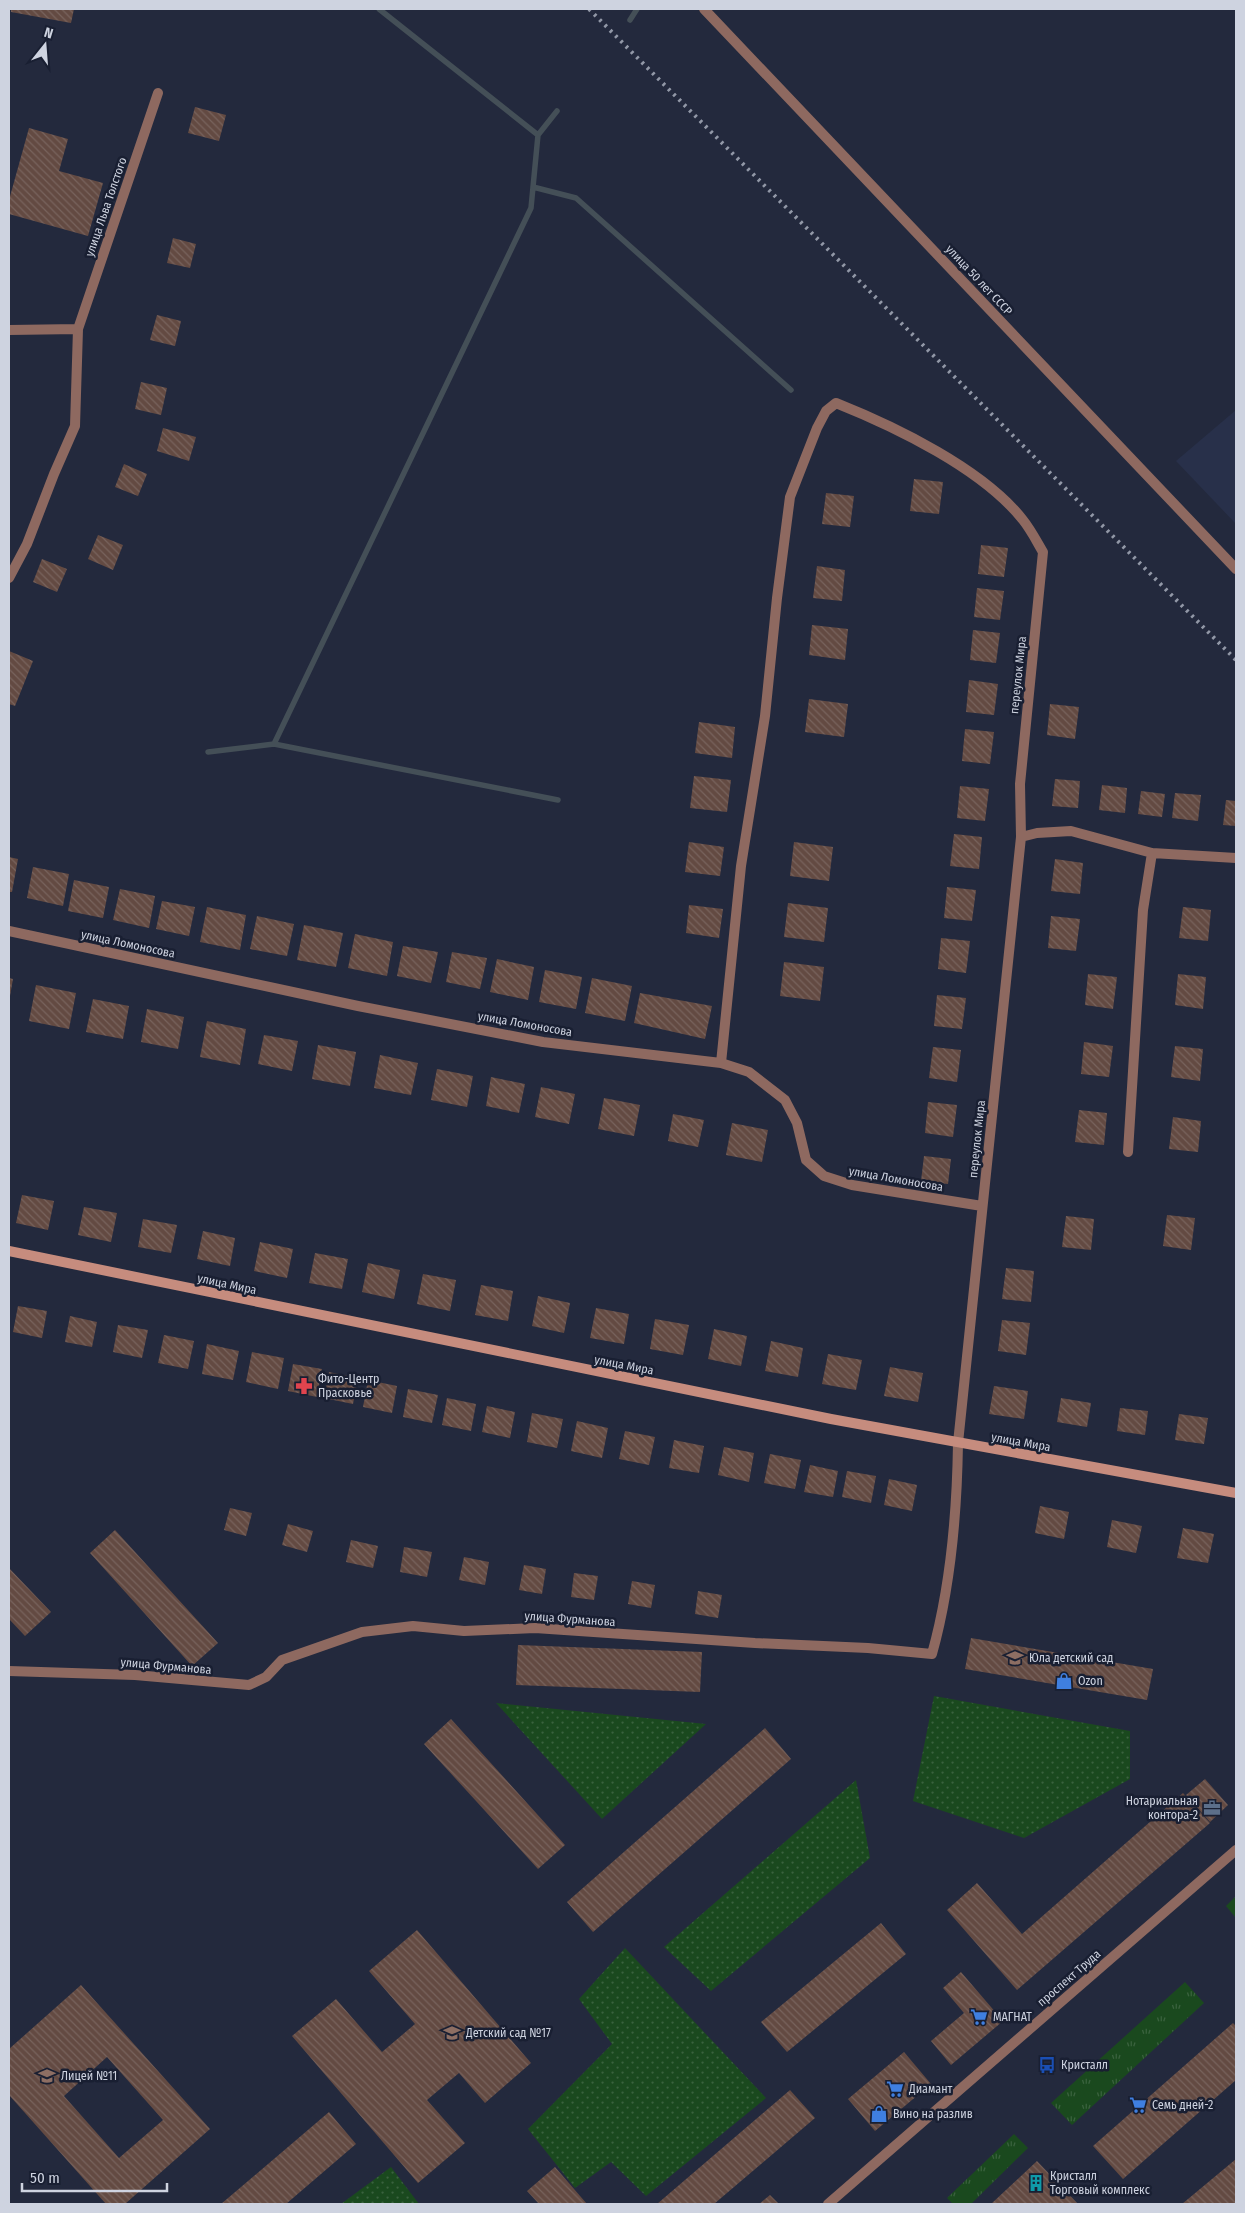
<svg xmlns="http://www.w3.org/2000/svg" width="1245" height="2213" font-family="'Fira Sans Condensed',sans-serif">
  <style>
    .built { fill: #28304a }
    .grass { fill: url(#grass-tufts) }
    .forest { fill: url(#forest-crowns) }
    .park { fill: url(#park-dots) }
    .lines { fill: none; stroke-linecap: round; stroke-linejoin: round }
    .stream { stroke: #444f57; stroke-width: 5.5 }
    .building { fill: url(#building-back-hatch); fill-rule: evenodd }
    .minor { stroke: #8e6960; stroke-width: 10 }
    .tertiary { stroke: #8e6960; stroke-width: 10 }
    .secondary { stroke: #c68c7e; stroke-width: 10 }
    .rail { stroke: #9298a7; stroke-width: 4; stroke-dasharray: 2.5 5; stroke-linecap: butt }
    .labels { text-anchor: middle; stroke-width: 5; stroke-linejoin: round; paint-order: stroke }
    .street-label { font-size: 12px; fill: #ced3e0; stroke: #191f32 }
    .poi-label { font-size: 12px; fill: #ced3e0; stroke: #191f32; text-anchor: start }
  </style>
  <defs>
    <pattern id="grass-tufts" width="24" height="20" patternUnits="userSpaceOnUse" patternTransform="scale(1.25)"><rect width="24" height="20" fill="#1a491e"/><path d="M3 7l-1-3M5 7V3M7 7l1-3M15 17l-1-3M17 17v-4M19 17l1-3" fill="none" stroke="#3a623e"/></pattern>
    <pattern id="forest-crowns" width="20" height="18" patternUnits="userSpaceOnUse" patternTransform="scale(1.25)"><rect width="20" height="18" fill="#1a491e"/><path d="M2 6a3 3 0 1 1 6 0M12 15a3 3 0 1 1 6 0" fill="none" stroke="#3a623e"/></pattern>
    <pattern id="park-dots" width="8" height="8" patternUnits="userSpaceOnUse" patternTransform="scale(1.25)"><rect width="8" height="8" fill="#1a491e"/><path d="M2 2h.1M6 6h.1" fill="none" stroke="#3a623e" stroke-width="1.8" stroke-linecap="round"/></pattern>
    <pattern id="building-back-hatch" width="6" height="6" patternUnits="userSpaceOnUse" patternTransform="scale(1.25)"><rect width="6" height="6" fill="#634a42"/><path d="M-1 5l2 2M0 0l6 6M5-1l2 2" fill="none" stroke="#78635d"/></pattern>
  </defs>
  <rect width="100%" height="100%" fill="#23293d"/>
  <path class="built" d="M1236 410V524L1176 461Z"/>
  <path class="grass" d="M1185 1982 1204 2003 1072 2125 1051 2103Z
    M1014 2134 1028 2148 971 2204H953L947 2198Z"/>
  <path class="forest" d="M1236 1896V1918L1226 1906Z"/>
  <path class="park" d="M934 1696 1130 1731V1779L1024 1838 913 1801Z
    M496 1703 706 1724 602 1819Z
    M856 1780 870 1858 711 1991 664 1947Z
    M625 1948 766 2098 646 2196 611 2162 575 2188 528 2129 612 2044 579 1999Z
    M391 2167 419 2204H341Z"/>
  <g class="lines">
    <path class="stream" d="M379 9 538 135
      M630 20 637 9
      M533 187 576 198 791 390
      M274 744 531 208 538 135 557 111
      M208 752 274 744 558 800"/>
  </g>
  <path class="building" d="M11 9H74L71 23 11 12Z
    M195 107 226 115 219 141 188 133Z
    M29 128 68 139 59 171 103 183 88 236 9 214V200Z
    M173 238 196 244 190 268 167 263Z
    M157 315 181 321 175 346 150 340Z
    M141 382 167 388 161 415 135 409Z
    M163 428 196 437 189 461 157 451Z
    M124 464 147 474 138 496 115 487Z
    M914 479 943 482 939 514 910 511Z
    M826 493 854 496 850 527 822 524Z
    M98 535 123 545 113 570 88 559Z
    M981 545 1008 548 1004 577 978 574Z
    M42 559 67 569 57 592 33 582Z
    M817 566 845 570 842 601 813 598Z
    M977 588 1004 591 1000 620 974 617Z
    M812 625 848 629 845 660 809 655Z
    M973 630 1000 633 996 663 970 660Z
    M9 651 33 661 15 706 9 704Z
    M969 680 998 684 994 715 966 712Z
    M809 699 848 704 844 737 805 732Z
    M1050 704 1079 707 1075 739 1047 735Z
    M699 722 735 727 732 758 695 753Z
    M965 729 994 732 990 764 962 761Z
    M694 776 731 780 727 812 690 808Z
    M1055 779 1080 781 1078 808 1052 806Z
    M1102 785 1127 788 1125 813 1099 810Z
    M960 786 989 789 985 821 957 818Z
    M1141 791 1165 794 1162 817 1138 814Z
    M1175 793 1201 795 1198 821 1172 818Z
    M1226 800 1236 801V826L1223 825Z
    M954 834 982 837 979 869 950 866Z
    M689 842 724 847 720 876 685 872Z
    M794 842 833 847 829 881 790 876Z
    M9 857 18 859 12 892H9Z
    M1055 859 1083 863 1080 894 1051 891Z
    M33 867 69 874 63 906 27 898Z
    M74 880 109 887 103 918 68 911Z
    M947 887 976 890 972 921 944 918Z
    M120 889 155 896 149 928 113 920Z
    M162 901 195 907 189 936 156 929Z
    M788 903 828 908 824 942 784 937Z
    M689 905 723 909 719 938 686 933Z
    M207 907 246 915 240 950 200 942Z
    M1183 907 1211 910 1208 941 1179 938Z
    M257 916 294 924 287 956 250 949Z
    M1051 916 1080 919 1076 951 1048 948Z
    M304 925 343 933 336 967 297 960Z
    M355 934 393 942 387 976 348 968Z
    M941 938 970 941 966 973 938 969Z
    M403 946 438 952 431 983 397 976Z
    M452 952 487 958 480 989 446 982Z
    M497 959 534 967 528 1000 490 992Z
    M784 962 824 967 820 1001 780 996Z
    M545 970 582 977 576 1009 539 1002Z
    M1088 974 1117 977 1113 1009 1085 1005Z
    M1178 974 1206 977 1203 1009 1175 1005Z
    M9 978 13 979 10 996H9Z
    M592 978 632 986 625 1021 585 1013Z
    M36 985 76 993 69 1029 29 1021Z
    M640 993 712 1006 705 1039 634 1023Z
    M937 995 966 998 962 1029 934 1026Z
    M93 999 129 1006 123 1039 86 1032Z
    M147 1009 184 1017 178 1049 141 1042Z
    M207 1021 246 1029 240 1065 200 1057Z
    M264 1035 298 1041 292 1071 258 1064Z
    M1084 1042 1113 1046 1109 1077 1081 1074Z
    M318 1045 356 1052 350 1086 312 1079Z
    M1175 1046 1203 1049 1200 1081 1171 1077Z
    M933 1047 961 1050 957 1082 929 1078Z
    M380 1055 418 1063 411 1095 374 1088Z
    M437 1069 473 1076 467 1107 431 1100Z
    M491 1077 525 1084 519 1113 486 1106Z
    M541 1087 575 1094 569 1124 535 1117Z
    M604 1098 640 1105 634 1136 598 1129Z
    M928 1102 957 1105 953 1137 925 1133Z
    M1079 1110 1107 1113 1104 1145 1075 1142Z
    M673 1114 704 1120 698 1147 668 1141Z
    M1173 1117 1201 1121 1198 1152 1169 1149Z
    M732 1123 768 1130 762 1162 726 1155Z
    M924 1156 951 1159 948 1184 921 1181Z
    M22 1195 54 1201 48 1230 16 1223Z
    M84 1207 117 1213 111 1242 78 1235Z
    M1167 1215 1195 1218 1191 1250 1163 1246Z
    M1066 1216 1094 1219 1091 1250 1062 1247Z
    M143 1219 177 1225 171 1253 138 1247Z
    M203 1231 235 1238 230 1266 197 1259Z
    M260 1242 293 1249 287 1278 254 1271Z
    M315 1253 348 1259 342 1289 309 1283Z
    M368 1263 400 1270 394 1299 362 1292Z
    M1006 1268 1034 1271 1031 1302 1002 1299Z
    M423 1274 456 1280 450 1311 417 1304Z
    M481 1285 513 1291 508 1321 475 1315Z
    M538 1296 570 1303 564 1333 532 1326Z
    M18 1306 47 1311 42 1338 13 1332Z
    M596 1308 629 1314 624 1344 590 1338Z
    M70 1316 97 1322 92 1347 65 1342Z
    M655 1319 689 1325 683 1355 650 1349Z
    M1002 1320 1030 1323 1026 1355 998 1351Z
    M118 1325 148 1330 142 1358 113 1352Z
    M714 1329 747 1336 741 1366 708 1359Z
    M164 1335 194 1341 188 1369 158 1363Z
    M771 1341 803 1348 798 1377 765 1371Z
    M207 1344 239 1351 233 1380 202 1374Z
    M252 1352 284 1358 278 1389 246 1382Z
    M828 1354 862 1360 856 1390 822 1384Z
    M293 1364 322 1369 317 1397 288 1391Z
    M890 1367 923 1373 918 1402 884 1396Z
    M329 1372 358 1378 353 1404 324 1398Z
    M368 1380 397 1386 392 1413 363 1407Z
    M994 1386 1028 1391 1024 1419 989 1414Z
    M408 1389 438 1395 432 1423 403 1417Z
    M447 1398 476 1404 471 1431 442 1425Z
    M1061 1398 1091 1403 1087 1427 1057 1422Z
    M487 1406 515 1412 510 1438 482 1432Z
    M1120 1408 1148 1411 1145 1435 1117 1431Z
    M532 1413 563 1419 557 1448 527 1442Z
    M1179 1414 1208 1418 1204 1444 1175 1440Z
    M577 1421 608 1428 602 1458 571 1451Z
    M625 1431 655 1437 649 1465 619 1459Z
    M674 1440 704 1446 699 1473 669 1468Z
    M724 1447 754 1453 749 1482 718 1475Z
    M770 1454 801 1460 795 1489 764 1483Z
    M810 1465 838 1471 833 1497 804 1492Z
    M847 1471 876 1476 871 1503 842 1497Z
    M889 1479 917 1485 912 1511 884 1505Z
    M1040 1506 1069 1512 1064 1539 1035 1533Z
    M230 1508 252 1513 246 1536 224 1530Z
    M1112 1520 1142 1526 1136 1553 1107 1547Z
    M288 1524 313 1531 307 1552 282 1545Z
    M1183 1528 1214 1534 1208 1563 1177 1558Z
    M115 1530 218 1643 192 1666 90 1553Z
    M351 1540 378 1546 373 1568 346 1562Z
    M404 1547 432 1552 427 1577 400 1572Z
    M464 1557 489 1562 485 1585 459 1580Z
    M524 1565 546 1569 542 1594 519 1590Z
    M9 1568 51 1612 25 1636 9 1619Z
    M574 1573 598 1576 594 1600 571 1597Z
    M632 1581 655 1585 651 1608 628 1604Z
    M698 1591 722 1595 718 1618 695 1614Z
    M971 1638 1153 1669 1147 1700 965 1669Z
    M518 1645 702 1652 700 1692 516 1685Z
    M451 1719 565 1845 538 1869 424 1744Z
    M765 1728 791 1759 593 1932 567 1902Z
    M1205 1779 1228 1805 1210 1822 1186 1795Z
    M1183 1793 1210 1823 1017 1990 947 1910 977 1883 1022 1934Z
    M881 1923 906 1954 787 2052 761 2022Z
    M417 1930 531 2063 485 2103 459 2073 427 2100 465 2143 418 2183 292 2036 336 1999 382 2052 415 2024 369 1971Z
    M961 1972 1003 2021 951 2065 931 2041 964 2013 943 1988Z
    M81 1985 210 2129 125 2204H106L9 2095V2049ZM107 2057 163 2120 119 2158 64 2096Z
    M1233 2023 1236 2026V2080L1123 2179 1093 2146Z
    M904 2052 931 2084 875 2131 848 2099Z
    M790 2090 815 2118 714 2204H657Z
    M329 2112 356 2144 286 2204H221Z
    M1236 2159V2204H1182Z
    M1037 2161 1078 2204H991Z
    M555 2167 587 2204H539L527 2191Z
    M770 2195 778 2203 759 2204Z"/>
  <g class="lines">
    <path class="minor" d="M9 330 78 329
      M9 578 27 544 54 474 75 426 78 329 158 93
      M1021 837 1037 833 1071 831 1152 853 1236 858
      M9 931 358 1006 543 1042 721 1063 749 1072 785 1100 797 1123 806 1160 824 1176 852 1185 982 1206
      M1128 1152 1143 910 1152 853
      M9 1671 135 1675 249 1685 266 1677 282 1660 362 1632 413 1626 464 1631 535 1628 755 1643 868 1648 932 1654C951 1586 957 1513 958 1443L1021 837 1020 784 1043 552C1037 542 1031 530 1023 520 983 469 896 427 836 403L826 411 817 428 790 497 777 598 765 716 741 866 721 1063"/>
    <path class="tertiary" d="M704 9 1236 569
      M828 2204 1236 1850"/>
    <path class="secondary" d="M9 1251 831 1419 1236 1493"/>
    <path class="rail" d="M589 9 1236 660"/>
  </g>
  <defs>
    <g id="pharmacy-bare" transform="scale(1.35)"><path d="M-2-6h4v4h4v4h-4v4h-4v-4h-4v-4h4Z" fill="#e0444e" stroke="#191f32" stroke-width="2.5" paint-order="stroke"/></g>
    <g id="school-bare" transform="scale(1.35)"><path d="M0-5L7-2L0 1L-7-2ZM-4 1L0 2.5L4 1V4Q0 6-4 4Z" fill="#8d6e63" stroke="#191f32" stroke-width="2.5" paint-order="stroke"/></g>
    <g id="shop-bare" transform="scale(1.35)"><path d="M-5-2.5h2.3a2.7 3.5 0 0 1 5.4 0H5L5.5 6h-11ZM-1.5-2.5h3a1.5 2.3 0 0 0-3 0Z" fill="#3f7fe0" stroke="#191f32" stroke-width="2.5" paint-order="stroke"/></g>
    <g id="office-bare" transform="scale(1.35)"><path d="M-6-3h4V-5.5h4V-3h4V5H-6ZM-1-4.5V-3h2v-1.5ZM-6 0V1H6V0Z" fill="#5c6f8a" stroke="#191f32" stroke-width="2.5" paint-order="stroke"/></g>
    <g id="supermarket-bare" transform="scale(1.35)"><path d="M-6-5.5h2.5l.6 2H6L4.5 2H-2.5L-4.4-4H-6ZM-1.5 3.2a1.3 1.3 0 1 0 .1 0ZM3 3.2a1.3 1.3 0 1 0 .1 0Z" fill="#3f7fe0" stroke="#191f32" stroke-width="2.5" paint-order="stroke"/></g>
    <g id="bus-bare" transform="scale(1.35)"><path d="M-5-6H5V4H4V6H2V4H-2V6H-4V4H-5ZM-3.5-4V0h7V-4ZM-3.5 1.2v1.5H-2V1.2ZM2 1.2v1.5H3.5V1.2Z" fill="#1a4fb4" stroke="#191f32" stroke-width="2.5" paint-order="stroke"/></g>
    <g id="building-bare" transform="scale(1.35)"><path d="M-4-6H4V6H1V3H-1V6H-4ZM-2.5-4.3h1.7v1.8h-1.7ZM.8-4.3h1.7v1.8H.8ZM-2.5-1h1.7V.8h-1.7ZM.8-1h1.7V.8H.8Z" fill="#0f9aa8" stroke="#191f32" stroke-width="2.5" paint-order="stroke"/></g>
  </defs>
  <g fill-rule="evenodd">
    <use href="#pharmacy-bare" x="304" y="1386"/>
    <use href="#school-bare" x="1015" y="1658"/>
    <use href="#shop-bare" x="1064" y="1681"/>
    <use href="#office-bare" x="1212" y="1808"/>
    <use href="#supermarket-bare" x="979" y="2017"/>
    <use href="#school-bare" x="452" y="2033"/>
    <use href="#bus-bare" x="1047" y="2065"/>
    <use href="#school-bare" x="47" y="2076"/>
    <use href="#supermarket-bare" x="895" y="2089"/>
    <use href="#supermarket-bare" x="1138" y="2105"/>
    <use href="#shop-bare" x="879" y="2114"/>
    <use href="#building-bare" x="1036" y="2183"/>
  </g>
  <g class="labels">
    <g class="street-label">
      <text transform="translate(106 207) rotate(-71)" y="4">улица Льва Толстого</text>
      <text transform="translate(979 280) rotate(47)" y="4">улица 50 лет СССР</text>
      <text transform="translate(1018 675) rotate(-84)" y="4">переулок Мира</text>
      <text transform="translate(128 944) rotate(12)" y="4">улица Ломоносова</text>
      <text transform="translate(525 1024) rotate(10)" y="4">улица Ломоносова</text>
      <text transform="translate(977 1139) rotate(-84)" y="4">переулок Мира</text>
      <text transform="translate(896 1179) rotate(10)" y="4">улица Ломоносова</text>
      <text transform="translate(227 1284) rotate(12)" y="4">улица Мира</text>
      <text transform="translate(624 1365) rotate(11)" y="4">улица Мира</text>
      <text transform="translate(1021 1442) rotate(10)" y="4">улица Мира</text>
      <text transform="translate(570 1619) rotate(4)" y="4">улица Фурманова</text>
      <text transform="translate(166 1666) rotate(5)" y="4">улица Фурманова</text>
      <text transform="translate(1069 1978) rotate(-41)" y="4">проспект Труда</text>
    </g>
    <g class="poi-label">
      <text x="318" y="1383">Фито-Центр<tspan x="318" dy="14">Прасковье</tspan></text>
      <text x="1029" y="1662">Юла детский сад</text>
      <text x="1078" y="1685">Ozon</text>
      <text x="1198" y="1805" text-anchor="end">Нотариальная<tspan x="1198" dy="14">контора-2</tspan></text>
      <text x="993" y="2021">МАГНАТ</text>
      <text x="466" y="2037">Детский сад №17</text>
      <text x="1061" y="2069">Кристалл</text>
      <text x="61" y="2080">Лицей №11</text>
      <text x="909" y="2093">Диамант</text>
      <text x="1152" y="2109">Семь дней-2</text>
      <text x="893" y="2118">Вино на разлив</text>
      <text x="1050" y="2180">Кристалл<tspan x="1050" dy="14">Торговый комплекс</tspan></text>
    </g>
  </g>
  <rect width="1245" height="2213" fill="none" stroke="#ced3e0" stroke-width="20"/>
  <g transform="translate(45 45) rotate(17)" stroke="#191f32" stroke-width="4" paint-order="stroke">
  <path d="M0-4L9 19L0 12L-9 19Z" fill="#ced3e0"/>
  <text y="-8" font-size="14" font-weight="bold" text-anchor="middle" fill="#ced3e0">N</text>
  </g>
  <path d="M22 2183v8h145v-8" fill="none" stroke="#ced3e0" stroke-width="2.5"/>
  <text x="30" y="2183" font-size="15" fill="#ced3e0" stroke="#191f32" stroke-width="4" paint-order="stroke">50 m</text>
</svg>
